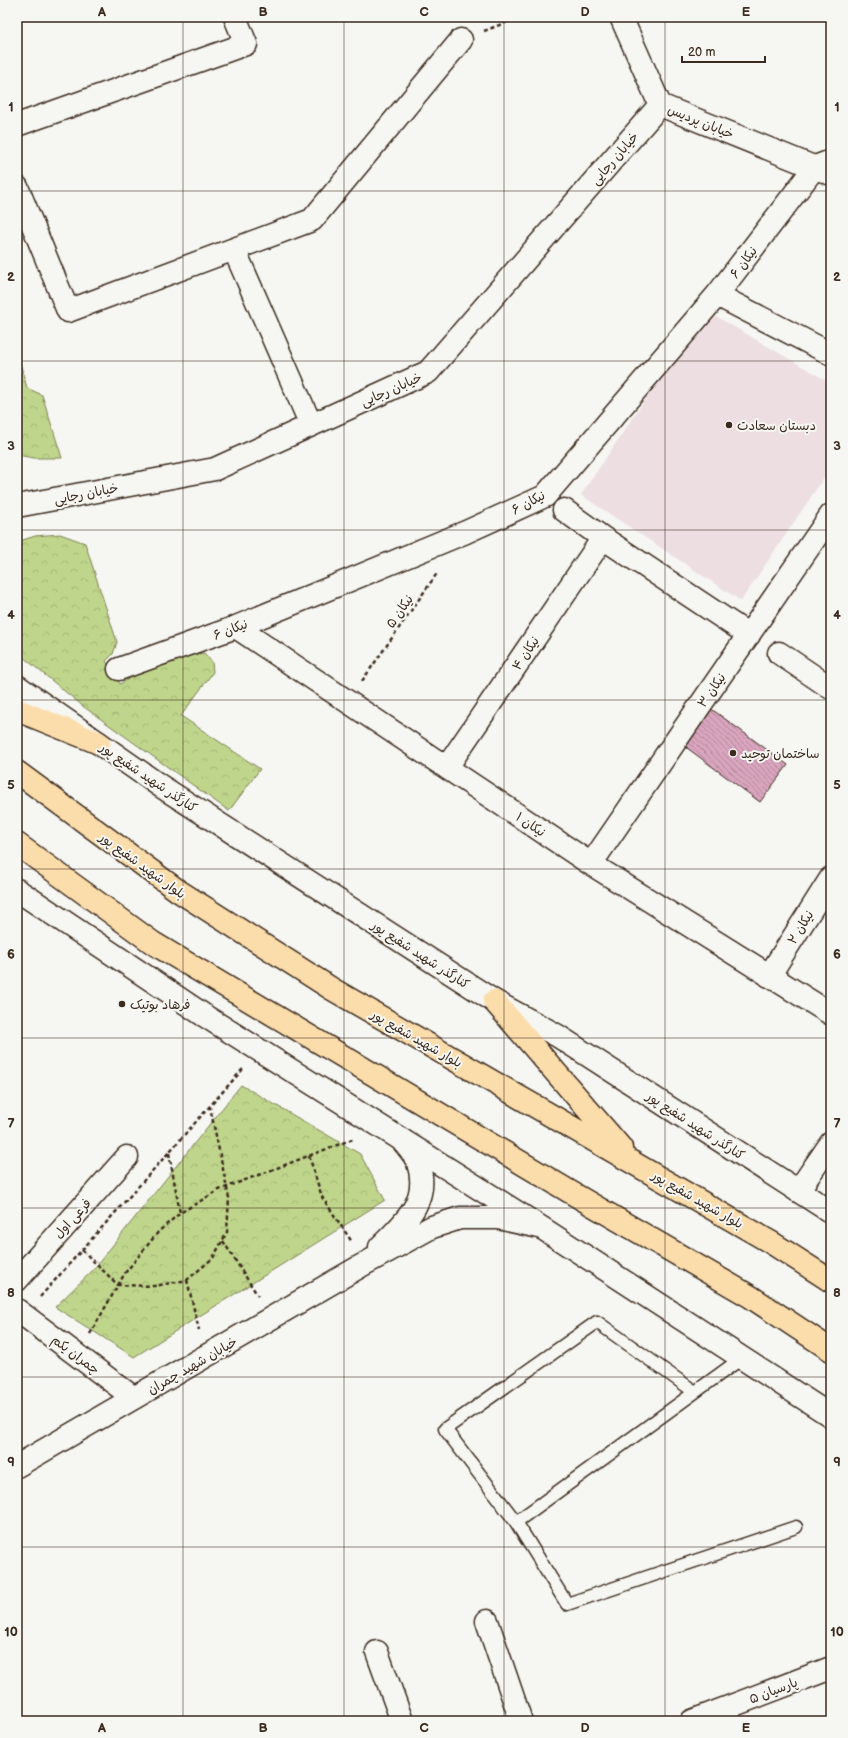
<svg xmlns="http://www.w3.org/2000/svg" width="848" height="1738" font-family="'Balsamiq Sans','Playpen Sans Arabic',sans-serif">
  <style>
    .built { fill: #eddee2 }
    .park { fill: url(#park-crowns); stroke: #7d8054 }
    .building { fill: url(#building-back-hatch); stroke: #3b2a1e }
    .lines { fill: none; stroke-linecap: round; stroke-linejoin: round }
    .service-casing { stroke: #3b2a1e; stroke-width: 15 }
    .minor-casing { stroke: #3b2a1e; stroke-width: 25 }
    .tertiary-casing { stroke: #3b2a1e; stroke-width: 25 }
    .secondary-casing { stroke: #3b2a1e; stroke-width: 25 }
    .primary-casing { stroke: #3b2a1e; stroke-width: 25 }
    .path { stroke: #3b2a1e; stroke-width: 2.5; stroke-dasharray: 4 3; stroke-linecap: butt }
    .service { stroke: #f6f6f2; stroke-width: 12 }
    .minor { stroke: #f6f6f2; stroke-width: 22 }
    .tertiary { stroke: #f6f6f2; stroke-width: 22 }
    .secondary { stroke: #f6f6f2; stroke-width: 22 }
    .primary { stroke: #fbddab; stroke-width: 22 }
    .grid { fill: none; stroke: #3b2a1e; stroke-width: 1; stroke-opacity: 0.55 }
    .poi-dot { fill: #3b2a1e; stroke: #f6f6f2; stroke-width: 1.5 }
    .labels { text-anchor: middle; stroke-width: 4; stroke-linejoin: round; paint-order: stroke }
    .street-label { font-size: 13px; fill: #3b2a1e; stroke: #f6f6f2 }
    .poi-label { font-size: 13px; fill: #3b2a1e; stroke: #f6f6f2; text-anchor: start }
    .neatline { fill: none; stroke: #3b2a1e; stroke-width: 1.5 }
    .grid-label { font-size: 13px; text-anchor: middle; font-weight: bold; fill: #3b2a1e }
  </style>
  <defs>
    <pattern id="park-crowns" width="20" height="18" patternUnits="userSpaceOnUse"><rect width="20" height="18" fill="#bfd58b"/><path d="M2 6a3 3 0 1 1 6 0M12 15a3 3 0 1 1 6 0" fill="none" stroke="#a5b778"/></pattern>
    <pattern id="building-back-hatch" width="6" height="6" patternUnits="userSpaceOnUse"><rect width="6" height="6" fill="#d9a5be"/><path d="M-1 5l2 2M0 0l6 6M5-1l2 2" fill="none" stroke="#b1879a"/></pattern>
  </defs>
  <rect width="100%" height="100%" fill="#f6f6f2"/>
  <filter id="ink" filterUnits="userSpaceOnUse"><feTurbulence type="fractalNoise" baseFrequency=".025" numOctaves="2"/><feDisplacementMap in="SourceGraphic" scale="8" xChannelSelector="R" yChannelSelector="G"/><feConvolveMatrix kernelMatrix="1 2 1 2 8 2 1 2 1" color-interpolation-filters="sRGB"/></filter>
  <g filter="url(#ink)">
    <path class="built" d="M705 310 831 383V467L741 601 581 495Z"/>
    <path class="park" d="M21 366 27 388 42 395 62 458H34L17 455V368Z
      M60 534 85 543 117 642 113 654 106 661 120 684C145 668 175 656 204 653L212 662 213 672 181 716 260 769 229 811 84 707 17 652V542L35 536Z
      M241 1085 360 1154 385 1200 134 1357 55 1307 93 1270Z"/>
    <path class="building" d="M706 705 788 765 760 802 679 742Z"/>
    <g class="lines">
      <g class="service-casing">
        <path id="service" d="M742 1358 516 1522 567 1604 796 1527
          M516 1522 445 1429 597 1322 695 1392"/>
      </g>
      <g class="minor-casing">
        <path id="minor" d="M17 125 246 44 235 17
          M17 187 68 311 312 220 461 40
          M234 249 311 425
          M717 295 831 354
          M564 510 603 538 749 635
          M236 627 591 864 831 1014
          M779 653 831 688
          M119 669 236 627 466 532 545 496 717 295 815 167 831 161
          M447 767 603 538
          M591 864 831 515
          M769 976 831 878
          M380 1247C404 1223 431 1201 418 1163 415 1155 407 1147 402 1140
          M17 1280 127 1157
          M17 1310 134 1398
          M17 1466 366 1263 432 1227 460 1218H498L539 1227
          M487 1621 521 1721
          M377 1652 402 1721
          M692 1721 831 1668"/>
      </g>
      <g class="tertiary-casing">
        <path id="tertiary" d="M621 17 660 105 831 174
          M17 506 215 469 428 372 660 105
          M798 1191 831 1143"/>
      </g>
      <g class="secondary-casing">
        <path id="secondary" d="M17 686 159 785 494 1001 558 1036 831 1212
          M17 890 205 1016 542 1228 831 1416"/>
      </g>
      <g class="primary-casing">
        <path id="primary" d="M17 710 99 743
          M17 772 177 890 332 989 772 1243 831 1281
          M17 844 153 943 577 1196 751 1297 831 1350
          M494 1001 621 1148"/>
      </g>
      <path class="path" d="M484 31 520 17
        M362 681 438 572
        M169 1153 180 1213
        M309 1156 322 1197 352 1242
        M223 1241 258 1296
        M82 1250 118 1285 154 1286 187 1280 213 1258 227 1232 229 1198 210 1107
        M187 1280 199 1330
        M40 1297 243 1069
        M90 1334 125 1273 159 1231 180 1213 219 1190 353 1139"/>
      <use href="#service" class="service"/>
      <use href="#minor" class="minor"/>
      <use href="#tertiary" class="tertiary"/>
      <use href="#secondary" class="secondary"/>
      <use href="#primary" class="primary"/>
    </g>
  </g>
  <path class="grid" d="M183 17V1721M344 17V1721M504 17V1721M665 17V1721M17 191H831M17 361H831M17 530H831M17 700H831M17 869H831M17 1038H831M17 1208H831M17 1377H831M17 1547H831"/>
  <g class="poi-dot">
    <circle cx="729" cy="425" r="4"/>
    <circle cx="733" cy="753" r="4"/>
    <circle cx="122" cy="1004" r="4"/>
  </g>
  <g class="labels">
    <g class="street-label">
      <text transform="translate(701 121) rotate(22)" y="5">خیابان پردیس</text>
      <text transform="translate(614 158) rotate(-49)" y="5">خیابان رجایی</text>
      <text transform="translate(743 262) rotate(-53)" y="5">نیکان ۶</text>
      <text transform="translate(391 389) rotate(-24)" y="5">خیابان رجایی</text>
      <text transform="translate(86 493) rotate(-11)" y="5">خیابان رجایی</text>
      <text transform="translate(528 502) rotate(-28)" y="5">نیکان ۶</text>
      <text transform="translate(399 611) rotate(-55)" y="5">نیکان ۵</text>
      <text transform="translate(230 629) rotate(-21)" y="5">نیکان ۶</text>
      <text transform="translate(525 653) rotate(-56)" y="5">نیکان ۴</text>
      <text transform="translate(711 690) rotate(-55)" y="5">نیکان ۳</text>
      <text transform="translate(149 777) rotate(34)" y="5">کنارگذر شهید شفیع پور</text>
      <text transform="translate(531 824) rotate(34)" y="5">نیکان ۱</text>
      <text transform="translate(143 865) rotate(36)" y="5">بلوار شهید شفیع پور</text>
      <text transform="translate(800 927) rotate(-58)" y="5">نیکان ۲</text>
      <text transform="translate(421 954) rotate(33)" y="5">کنارگذر شهید شفیع پور</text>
      <text transform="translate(417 1038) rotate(30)" y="5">بلوار شهید شفیع پور</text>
      <text transform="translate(696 1125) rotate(33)" y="5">کنارگذر شهید شفیع پور</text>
      <text transform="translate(698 1199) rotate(30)" y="5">بلوار شهید شفیع پور</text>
      <text transform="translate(72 1218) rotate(-48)" y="5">فرعی اول</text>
      <text transform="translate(76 1354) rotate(37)" y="5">چمران یکم</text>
      <text transform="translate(192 1365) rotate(-30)" y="5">خیابان شهید چمران</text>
      <text transform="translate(773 1690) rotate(-21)" y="5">پارسیان ۵</text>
    </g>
    <g class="poi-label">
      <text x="737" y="430">دبستان سعادت</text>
      <text x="741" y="758">ساختمان توحید</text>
      <text x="130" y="1009">فرهاد بوتیک</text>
    </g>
  </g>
  <rect width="848" height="1738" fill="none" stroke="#f6f6f2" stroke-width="44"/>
  <path d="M682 56v6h83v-6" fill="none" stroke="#3b2a1e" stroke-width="2"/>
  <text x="688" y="56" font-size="12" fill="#3b2a1e" stroke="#f6f6f2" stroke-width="3" paint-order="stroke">20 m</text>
  <rect x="22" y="22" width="804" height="1694" class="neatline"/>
  <g class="grid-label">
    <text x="102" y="16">A</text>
    <text x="263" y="16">B</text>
    <text x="424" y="16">C</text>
    <text x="585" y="16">D</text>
    <text x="746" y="16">E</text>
    <text x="11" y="111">1</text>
    <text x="837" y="111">1</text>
    <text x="11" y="281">2</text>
    <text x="837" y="281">2</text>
    <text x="11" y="450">3</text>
    <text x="837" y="450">3</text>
    <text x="11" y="619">4</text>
    <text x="837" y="619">4</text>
    <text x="11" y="789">5</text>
    <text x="837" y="789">5</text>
    <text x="11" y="958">6</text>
    <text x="837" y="958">6</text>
    <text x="11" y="1128">7</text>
    <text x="837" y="1128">7</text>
    <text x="11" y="1297">8</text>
    <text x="837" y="1297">8</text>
    <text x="11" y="1466">9</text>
    <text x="837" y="1466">9</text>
    <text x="11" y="1636">10</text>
    <text x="837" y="1636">10</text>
    <text x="102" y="1732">A</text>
    <text x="263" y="1732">B</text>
    <text x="424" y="1732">C</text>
    <text x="585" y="1732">D</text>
    <text x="746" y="1732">E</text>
  </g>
</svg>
